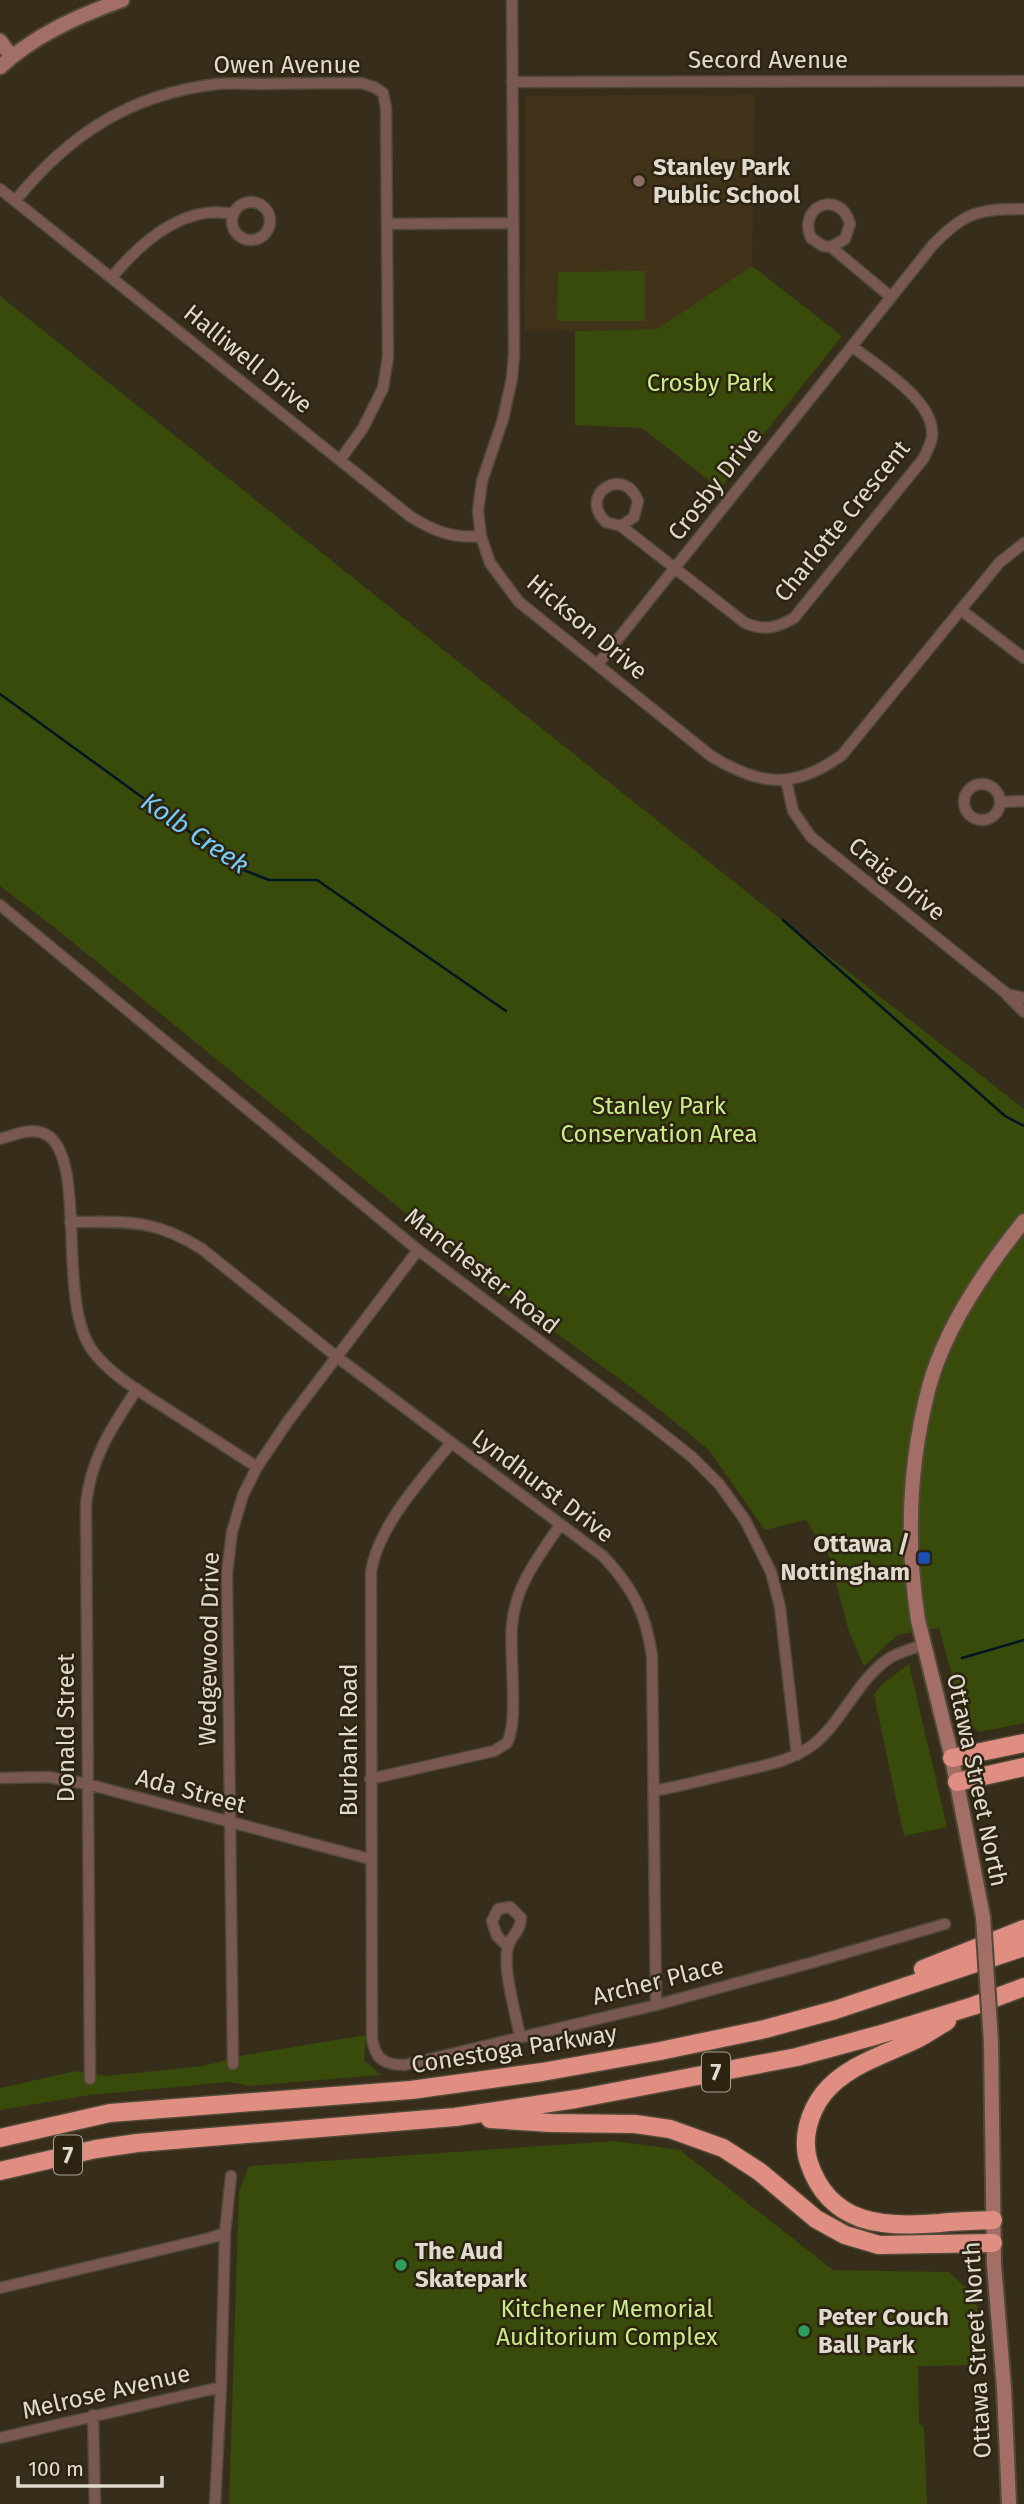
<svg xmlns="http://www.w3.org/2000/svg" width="1024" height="2504" font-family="'Fira Sans',sans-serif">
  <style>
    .built { fill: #40331a }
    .green { fill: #384b0b }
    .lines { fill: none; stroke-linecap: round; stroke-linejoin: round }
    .stream { stroke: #001522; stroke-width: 2.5 }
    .street-casing { stroke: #514937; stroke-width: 13 }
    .secondary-casing { stroke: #514937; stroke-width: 18 }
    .highway-casing { stroke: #514937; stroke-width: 21 }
    .street { stroke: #7a5852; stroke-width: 10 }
    .secondary { stroke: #a36e66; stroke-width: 14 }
    .highway { stroke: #e08e81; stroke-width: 18 }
    .secondary-bridge-casing { stroke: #514937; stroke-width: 18; stroke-linecap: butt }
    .secondary-bridge { stroke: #a36e66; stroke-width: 14 }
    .education-dot { fill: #8d6e63; stroke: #2c2311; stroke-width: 2.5 }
    .transit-dot { fill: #1a4fb4; stroke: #2c2311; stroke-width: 2.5 }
    .leisure-dot { fill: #2e9e5b; stroke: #2c2311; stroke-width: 2.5 }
    .labels { text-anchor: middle; stroke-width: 5; stroke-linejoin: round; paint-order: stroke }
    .shield { fill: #2c2311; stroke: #aaa396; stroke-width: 2 }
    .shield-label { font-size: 23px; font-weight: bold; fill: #e0dacf }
    .street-label { font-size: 24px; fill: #e0dacf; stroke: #2c2311 }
    .poi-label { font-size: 24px; font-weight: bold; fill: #e0dacf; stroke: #2c2311; text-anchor: start }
    .park-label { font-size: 24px; fill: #c8ec88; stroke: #2c2311 }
    .water-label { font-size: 26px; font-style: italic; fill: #76ccfa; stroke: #2c2311 }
  </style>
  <rect width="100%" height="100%" fill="#362d1a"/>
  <path class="built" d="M755 95 752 266 657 329 525 331V96Z"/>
  <path class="green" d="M752 266 842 336 720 489 642 428 575 425V331L657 329Z
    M645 271V321H557L558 272Z
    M0 296 773 913 1024 1109V1723L979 1732 964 1720 939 1628 897 1635 864 1666 849 1632 829 1556 806 1520 765 1530 708 1449 636 1391 527 1312 54 927 0 886Z
    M909 1664 947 1827 904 1836 874 1695 882 1684Z
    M366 2035 364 2060 381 2075 249 2086 229 2082 90 2095 0 2110V2088L76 2071 105 2076 203 2066 245 2055Z
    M615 2141 680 2150 833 2270 949 2272 976 2297 986 2365 918 2366 919 2423 924 2427 927 2504H229L239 2191 249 2166Z"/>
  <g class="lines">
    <path class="stream" d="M0 694 241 869 269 880H317L506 1011
      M783 920 1005 1116 1024 1126
      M962 1658 1024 1640"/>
    <g class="street-casing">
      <path id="street" d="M512 0 514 354 512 378 503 419 482 481 478 511 481 536 490 563 519 602 711 756C760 786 794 790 842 755L999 563 1024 543
        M512 82 1024 81
        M0 189 411 517C434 531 454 539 481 536
        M15 201C69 134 131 94 217 84 233 83 249 84 265 84 297 83 329 83 361 83L374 87 383 93 386 108 388 357 383 388 363 428 340 460
        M232 221a19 19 0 1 1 38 0a19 19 0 1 1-38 0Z
        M388 224 512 223
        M831 247 845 239 850 224C841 189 797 205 811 238L823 246 831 247 891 297
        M112 277C142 241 184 204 233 214
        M621 526 634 517 638 501C624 464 577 495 606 522L621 526 745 623C765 631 776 628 794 618L924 458C926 452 931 444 932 437 936 400 877 367 852 346
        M961 610 1024 658
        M598 664 932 246C964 212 978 209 1024 209
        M786 780 793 811 811 837 1007 994 1024 998
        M964 802a18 18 0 1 1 36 0a18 18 0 1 1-36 0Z
        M1001 802 1024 801
        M0 905 418 1250 649 1423 692 1457 719 1484 745 1520 771 1572 780 1607 797 1755
        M1007 995 1024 1012
        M0 1139C14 1135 33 1126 47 1135 88 1160 56 1300 92 1350 110 1375 141 1392 167 1409 197 1428 227 1448 257 1467
        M70 1222C125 1222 153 1218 202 1249L337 1357 603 1556C633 1588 646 1613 652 1656L656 2005
        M451 1443C422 1479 378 1526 371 1572L372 2038C375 2059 384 2065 405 2065L656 2005 814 1962 945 1924
        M0 1778 49 1777 87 1784 370 1859
        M370 1779 494 1751 507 1743C519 1721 509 1654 512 1625 515 1586 539 1556 560 1525
        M654 1791C681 1786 707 1779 733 1773 761 1766 791 1762 814 1744 843 1720 857 1681 888 1659 898 1652 911 1649 923 1645
        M508 1947 497 1936 492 1921 498 1909 510 1907 521 1918C520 1933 511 1935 508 1947 502 1967 516 2015 520 2036
        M233 2064 227 1573 232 1532 243 1495 257 1467 288 1421 418 1250
        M90 2079 86 1504C91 1457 112 1427 137 1389
        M0 2288 210 2238 225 2233
        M93 2415 95 2504
        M0 2438 221 2387
        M215 2504 221 2387 225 2233 231 2176"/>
    </g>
    <g class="secondary-casing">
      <path id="secondary" d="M0 41 11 56
        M0 67C35 35 78 16 122 0
        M983 1917 952 1758 918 1620C906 1543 909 1463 929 1387 945 1327 986 1268 1024 1221
        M991 2042 994 2264 1004 2388 1009 2504"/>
    </g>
    <g class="highway-casing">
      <path id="highway" d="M952 1758 1024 1743
        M957 1782 1024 1767
        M923 1969 1024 1929
        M947 2021C937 2027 926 2035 915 2040 884 2055 847 2065 824 2093 809 2112 801 2139 809 2163 830 2225 883 2228 940 2223 957 2221 975 2221 993 2220
        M490 2119 551 2123 635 2124 670 2129 723 2148 760 2172 816 2219 845 2235 879 2245 993 2243
        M0 2138 110 2113 411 2090 542 2072 660 2051 765 2029 835 2010 1024 1947
        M0 2171 96 2149 137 2143 455 2117 576 2099 797 2057 878 2035 973 2006 1024 1987"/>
    </g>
    <use href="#street" class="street"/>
    <use href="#secondary" class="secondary"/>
    <use href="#highway" class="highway"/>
    <g class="secondary-bridge-casing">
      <path id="secondary-bridge" d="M983 1917 991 2042"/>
    </g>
    <use href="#secondary-bridge" class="secondary-bridge"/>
  </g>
  <circle class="education-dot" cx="639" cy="181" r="7"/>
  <rect class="transit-dot" x="917" y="1551" width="14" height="14" rx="3.5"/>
  <g class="leisure-dot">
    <circle cx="401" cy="2265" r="7"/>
    <circle cx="804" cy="2331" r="7"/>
  </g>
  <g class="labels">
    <g class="shield">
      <rect x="702" y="2052.5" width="28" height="39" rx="5"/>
      <rect x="54" y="2135.5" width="28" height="39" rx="5"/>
    </g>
    <g class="shield-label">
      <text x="716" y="2080">7</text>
      <text x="68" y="2163">7</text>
    </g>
    <g class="street-label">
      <text x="768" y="68">Secord Avenue</text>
      <text x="287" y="73">Owen Avenue</text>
      <text transform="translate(248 359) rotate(39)" y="8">Halliwell Drive</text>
      <text transform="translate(715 484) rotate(-52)" y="8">Crosby Drive</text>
      <text transform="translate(842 521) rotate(-51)" y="8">Charlotte Crescent</text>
      <text transform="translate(587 627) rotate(40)" y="8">Hickson Drive</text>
      <text transform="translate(897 879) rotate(39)" y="8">Craig Drive</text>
      <text transform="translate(482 1271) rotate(38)" y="8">Manchester Road</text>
      <text transform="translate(543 1486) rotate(37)" y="8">Lyndhurst Drive</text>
      <text transform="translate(209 1649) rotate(-89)" y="8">Wedgewood Drive</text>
      <text transform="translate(66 1728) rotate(-90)" y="8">Donald Street</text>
      <text transform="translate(349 1740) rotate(-90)" y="8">Burbank Road</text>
      <text transform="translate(977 1780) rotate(78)" y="8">Ottawa Street North</text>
      <text transform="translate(191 1791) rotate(15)" y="8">Ada Street</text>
      <text transform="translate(658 1981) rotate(-14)" y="8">Archer Place</text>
      <text transform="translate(514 2049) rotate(-9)" y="8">Conestoga Parkway</text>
      <text transform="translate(977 2350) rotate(-93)" y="8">Ottawa Street North</text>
      <text transform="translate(106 2392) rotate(-13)" y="8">Melrose Avenue</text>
    </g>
    <g class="poi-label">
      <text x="653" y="175">Stanley Park<tspan x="653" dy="28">Public School</tspan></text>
      <text x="910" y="1552" text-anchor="end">Ottawa /<tspan x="910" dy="28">Nottingham</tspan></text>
      <text x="415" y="2259">The Aud<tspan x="415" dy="28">Skatepark</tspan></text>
      <text x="818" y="2325">Peter Couch<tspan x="818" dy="28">Ball Park</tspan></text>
    </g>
    <g class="park-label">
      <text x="710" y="391">Crosby Park</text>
      <text x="659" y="1114">Stanley Park<tspan x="659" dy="28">Conservation Area</tspan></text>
      <text x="607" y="2317">Kitchener Memorial<tspan x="607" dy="28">Auditorium Complex</tspan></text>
    </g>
    <g class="water-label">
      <text transform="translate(195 833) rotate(34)" y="9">Kolb Creek</text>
    </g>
  </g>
  <path d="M18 2476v10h144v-10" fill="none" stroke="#e0dacf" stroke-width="3.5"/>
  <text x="28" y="2476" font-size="21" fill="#e0dacf" stroke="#2c2311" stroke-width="5" paint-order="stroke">100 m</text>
</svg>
